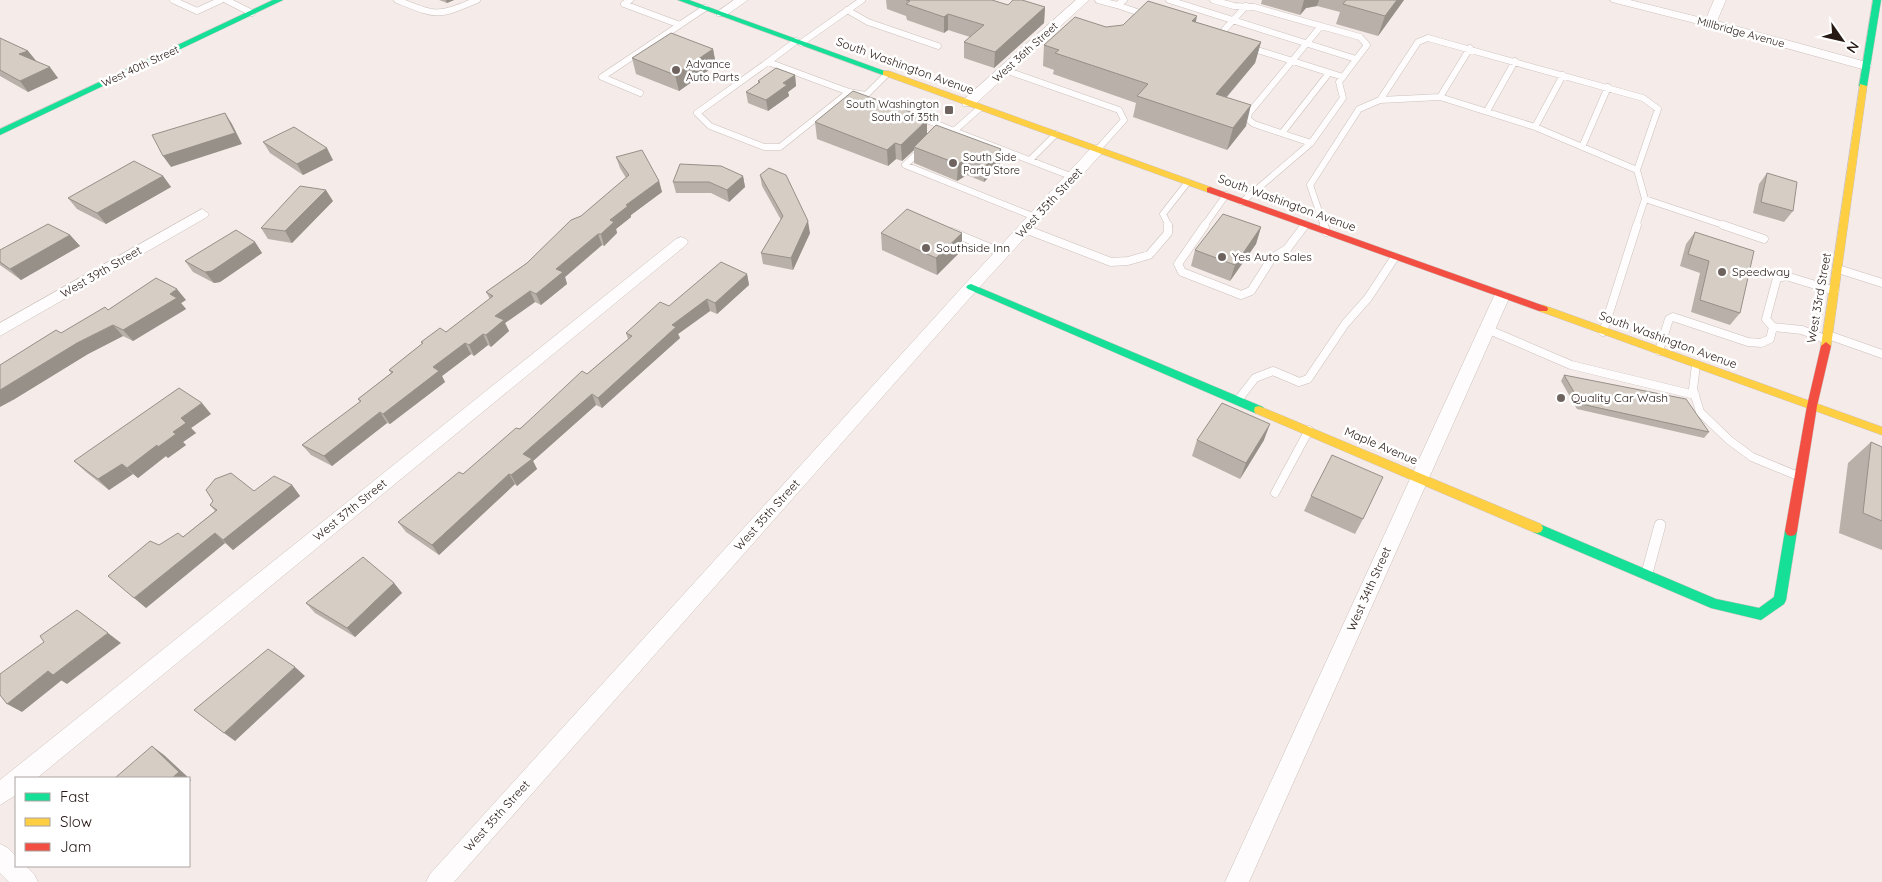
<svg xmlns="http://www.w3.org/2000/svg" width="1882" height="882" font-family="Quicksand,sans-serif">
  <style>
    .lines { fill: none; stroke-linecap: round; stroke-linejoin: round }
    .lane-far2-casing { stroke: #cbc0bc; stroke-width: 7 }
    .lane-far1-casing { stroke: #cbc0bc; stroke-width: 9 }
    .lane-casing { stroke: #cbc0bc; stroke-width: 12 }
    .street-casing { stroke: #cbc0bc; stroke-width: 1 }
    .fast-casing { stroke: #cbc0bc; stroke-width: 1 }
    .slow-casing { stroke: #cbc0bc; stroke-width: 1 }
    .jam-casing { stroke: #cbc0bc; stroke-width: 1 }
    .lane-far2 { stroke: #fefcfc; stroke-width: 6 }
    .lane-far1 { stroke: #fefcfc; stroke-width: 8 }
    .lane { stroke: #fefcfc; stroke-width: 11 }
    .street { fill: #fefcfc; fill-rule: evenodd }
    .fast { fill: #16e098; fill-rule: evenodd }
    .slow { fill: #ffcf43; fill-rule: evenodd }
    .jam { fill: #f24e42; fill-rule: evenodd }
    .wall { fill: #b8b0a9 }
    .shaded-wall { fill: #969089 }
    .building { fill: #d6cdc4; stroke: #969089 }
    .poi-dot { fill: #6f635f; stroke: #fff; stroke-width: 2 }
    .labels { text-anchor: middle; stroke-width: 5; stroke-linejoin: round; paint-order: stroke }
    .far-street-label { font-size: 11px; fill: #271914; stroke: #fff }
    .far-poi-label { font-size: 11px; fill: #271914; stroke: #fff; text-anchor: start }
    .street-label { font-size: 12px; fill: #271914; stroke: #fff }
    .poi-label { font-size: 12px; fill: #271914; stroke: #fff; text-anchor: start }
  </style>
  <rect width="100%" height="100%" fill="#f5ece9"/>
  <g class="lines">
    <g class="lane-far2-casing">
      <path id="lane-far2" d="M173 0 197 11 221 0
        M226 0 252 13
        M397 0C438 16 436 17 477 0
        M630 0 624 4 680 25
        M1098 0 1117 5 1124 0
        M1169 0 1356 59
        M1213 0 1234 6 1254 7 1360 37 1367 45 1339 82 1343 98 1311 143 1242 202
        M1117 5 1140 13 1135 18
        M847 10 868 22 938 46
        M1217 38 1246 6
        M1428 38 1643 98 1658 109 1637 170 1535 127 1440 97 1380 100 1418 42Z
        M796 41 768 62 849 92 866 95 887 74
        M801 43 862 0
        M1248 47 1343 77
        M768 62 697 113 710 126 764 147H780L849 92
        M1005 70 1119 110 1124 120 1098 149
        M640 93 602 77 705 8
        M1440 97 1470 48
        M1487 111 1515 61
        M917 116 954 131 980 108
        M1535 127 1563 75
        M954 131 1073 177
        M1282 133 1329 73
        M1311 143 1254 124 1248 119 1249 113 1321 26
        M1582 147 1608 87
        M922 149 905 165 1035 217
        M1031 159 1056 134
        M1645 199 1726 226
        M1169 226 1163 214 1188 182
        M1204 226 1226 195
        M1304 226 1306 224
        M1324 226 1310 185 1359 109 1380 100
        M1636 226 1645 199 1637 170"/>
    </g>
    <g class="lane-far1-casing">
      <path id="lane-far1" d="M1205 225 1178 264 1182 272 1241 295 1251 291 1272 258 1287 249 1305 225
        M1324 225 1326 232
        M1723 225 1764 239
        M1025 229 1111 262 1128 261 1149 255 1168 233V225
        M952 232 1002 253
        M1838 269 1882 283
        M1773 327 1802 330 1827 340
        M1487 329 1571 365 1695 395
        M1603 332 1637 225
        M1828 335 1882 354
        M1659 351 1669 319 1673 317 1748 342 1761 343 1770 339 1773 327 1766 319 1777 278 1786 276 1835 291
        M1696 365 1693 389 1700 412 1729 440 1752 457 1798 476
        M1238 400 1255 378 1273 371 1299 382 1308 379 1345 324 1368 298 1395 257
        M1275 493 1309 430"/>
    </g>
    <g class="lane-casing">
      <path id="lane" d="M1647 573 1660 525"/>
    </g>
    <g class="street-casing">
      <path id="street" d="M734 0H748L725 16H717V12Z
        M1076 0H1089L973 106H963L962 103 963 100Z
        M1610 0H1630L1706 19 1714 0H1726L1717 21 1870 63 1872 66 1866 70 1862 69 1706 26 1612 2Z
        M1098 145 1105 149 1103 152 976 291 454 882H426L430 874 966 283 1093 146Z
        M202 209 209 214 207 217 0 336V323Z
        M681 237 686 239 688 242 686 245 37 778H16V795L0 805V780L676 239Z
        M1502 291 1507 292 1510 296 1249 882H1225L1494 296 1497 292Z
        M0 844 8 848 16 856V866H26L34 874 38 882H9L0 873Z"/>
    </g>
    <g class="fast-casing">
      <path id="fast" d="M273 0H283L0 135V129Z
        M678 0H689L890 73 883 75Z
        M1873 0H1881L1867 86 1863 88 1859 86Z
        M971 284 1263 407 1264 410 1263 413H1255L968 289 966 287 968 285Z
        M1537 523 1716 599 1759 608 1774 597 1785 531 1787 527 1791 526 1795 527 1797 531 1786 600 1784 604 1761 620 1711 608 1533 532 1531 528 1533 524Z"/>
    </g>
    <g class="slow-casing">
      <path id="slow" d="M883 71H889L1213 188 1215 190 1213 192H1207L883 75Z
        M1860 84 1867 86 1831 346 1826 350 1821 346Z
        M1543 305 1882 427V435L1539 311 1538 309Z
        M1259 406 1541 524 1543 528 1541 532 1537 533 1533 532 1255 413 1254 410 1255 407Z"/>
    </g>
    <g class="jam-casing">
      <path id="jam" d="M1210 187 1547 307 1548 309 1547 311H1539L1207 192V188Z
        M1826 342 1831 346 1817 406 1797 531 1795 535 1791 536 1787 535 1785 531 1807 406 1821 346Z"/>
    </g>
    <use href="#lane-far2" class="lane-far2"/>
    <use href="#lane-far1" class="lane-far1"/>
    <use href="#lane" class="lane"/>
    <use href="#street" class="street"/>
    <use href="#fast" class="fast"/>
    <use href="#slow" class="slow"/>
    <use href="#jam" class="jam"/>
  </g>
  <path class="wall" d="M439 0H454L447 3Z
    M886 0H992L1008 5 1045 7 1044 23 994 68 964 58V42L970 37 948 30 944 33 907 20 906 16 887 9Z
    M1262 0H1404L1378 36 1336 24 1340 12 1317 6 1306 8 1300 15 1261 4Z
    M1196 22 1261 42 1255 63 1227 97 1246 126 1227 150 1133 117 1136 103 1053 74 1054 70 1043 66 1044 45 1106 27Z
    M0 38 28 51 37 62 58 78 28 92 0 76Z
    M713 49 716 65 679 91 636 74 632 58Z
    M795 75 796 86 788 92 789 96 768 111 748 103 746 92 758 83V81Z
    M927 118V134L1000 166 984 182 967 175 957 181 914 163V150L902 161 896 159 888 166 817 139 815 122Z
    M263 142 333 160 303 175 270 153Z
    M616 157 659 181 662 192 631 215V217L616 229 617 233 604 246 602 245 565 277 567 284 541 305 535 302 505 323 509 331 491 347 488 345 474 356 471 354 442 376 445 382 390 424 387 423 332 466 311 455 302 445 360 402 358 399 391 373 389 370 422 344 421 342 446 332 490 299 486 292 527 263 626 178 620 168Z
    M1767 173 1793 211 1784 222 1753 213 1759 184Z
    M760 175 810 233 793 270 763 264 761 253 781 220 762 186Z
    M163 176 171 187 106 224 77 209 68 198Z
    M743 176 745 187 729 202 711 193H676L673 182Z
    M333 201 292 243 268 239 261 228Z
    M1261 227 1256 244 1230 281 1191 266 1195 250Z
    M1695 232 1740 313 1730 325 1691 312 1700 273 1680 266 1686 244Z
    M881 233H962V250L937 275 882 250Z
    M70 235 80 246 21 280 0 265V250Z
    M255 242 262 253 220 282 214 283 193 272 185 261Z
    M747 274 749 285 717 314 710 311 678 334 680 338 602 408 596 405 533 461 537 469 517 486 515 484 439 555 406 532 398 522 463 474 587 374 628 339 626 333 669 306Z
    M186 300 181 303 186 309 133 341 123 336 88 354 13 400 61 333Z
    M1564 375 1709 432 1704 438 1577 409 1561 381Z
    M211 414 191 428 196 433 183 442 186 445 168 458 166 456 138 478 133 474 109 490 86 472 74 461Z
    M1197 440H1264L1240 479 1192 456Z
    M1871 442 1882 447V550L1839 533 1848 463Z
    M292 485 300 496 233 550 225 543 146 608 159 545 183 537 215 511 210 505 254 491Z
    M1311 496 1363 519 1355 534 1304 511Z
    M394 583 402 593 355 637 315 613 306 603Z"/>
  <path class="shaded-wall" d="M446 0H454L447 3Z
    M1304 0H1319L1317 6 1306 8 1300 15Z
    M1397 0H1404L1378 36 1385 16Z
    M1045 7 1044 23 994 68 995 52Z
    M948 14V30L944 33V17Z
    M1197 16 1193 37 1192 21Z
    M1261 42 1255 63 1211 115 1216 94Z
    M713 49 716 65 679 91 675 75Z
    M28 51 37 62 19 54Z
    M50 67 58 78 28 92 20 81Z
    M795 75 796 86 788 92 789 96 768 111 766 100 783 83Z
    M1251 105 1246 126 1227 150 1233 128Z
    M225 113 232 124 242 144 171 167 163 156Z
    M927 118V134L914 147V150L902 161 901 145Z
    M895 143 896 159 888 166 887 150Z
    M327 148 333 160 303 175 297 164Z
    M1001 149 1000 166 984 182 985 166Z
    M967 159V175L957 181 958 164Z
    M163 176 171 187 106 224 97 213Z
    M743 176 745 187 729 202 727 190Z
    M659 181 662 192 631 215V217L616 229 617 233 604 246 601 234 610 220 626 205Z
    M326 190 333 201 292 243 285 231Z
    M808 221 810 233 793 270 791 258Z
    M1261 227 1256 244 1230 281 1235 265Z
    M962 233V250L937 275 936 258Z
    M598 234 602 245 565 277 567 284 541 305 536 294 556 269Z
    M70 235 80 246 21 280 10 269Z
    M255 242 262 253 220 282 214 283 205 272Z
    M747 274 749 285 717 314 715 303Z
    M177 289 186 300 181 303 186 309 133 341 123 330 170 294Z
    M530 291 535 302 505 323 509 331 491 347 486 335 495 316Z
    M707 299 710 311 678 334 680 338 602 408 598 398 672 325Z
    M113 325 123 336 88 354 13 400 0 407V390L77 343Z
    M483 334 488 345 474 356 469 345Z
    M465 343 471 354 442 376 445 382 390 424 383 414 433 367Z
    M592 394 596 405 533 461 537 469 517 486 511 475 523 454Z
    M202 403 211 414 191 428 196 433 183 442 186 445 168 458 166 456 138 478 127 468 173 432 181 418Z
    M380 412 387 423 332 466 324 456Z
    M1270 424 1264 440 1240 479 1246 463Z
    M122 464 133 474 109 490 98 479Z
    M509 474 515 484 439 555 432 545Z
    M292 485 300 496 233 550 223 540Z
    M215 533 225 543 146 608 134 598Z
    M394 583 402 593 355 637 347 628Z
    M108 633 121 643 67 684 53 675Z
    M295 667 305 676 235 741 224 733Z
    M48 671 62 680 22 712 7 704Z
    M152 746 164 755 191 780 189 783V778H172Z"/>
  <path class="building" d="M906 0H992L1008 5 1013 0H1022L1045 7 995 52 964 42 984 25 948 14 944 17 906 4 910 1Z
    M1346 0H1397L1385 16 1343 4Z
    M1148 1 1197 16 1192 21 1261 42 1216 94 1251 105 1233 128 1137 96 1148 84 1055 53 1059 50 1044 45 1075 17 1106 27 1123 25Z
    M671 33 713 49 675 75 632 58Z
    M0 38 28 51 19 54 50 67 20 81 0 70Z
    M776 68 795 75 783 83 787 85 766 100 746 92 760 82 758 81Z
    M853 91 927 118 924 120 926 121 901 145 895 143 887 150 815 122Z
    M225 113 235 133 163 156 152 135Z
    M936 125 1001 149 985 166 967 159 958 164 914 147Z
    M294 127 327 148 297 164 263 142Z
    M642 150 659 181 626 205 628 206 610 220 614 222 601 234H598L556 269 563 272 536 294 530 291 495 316 504 320 486 335 483 334 469 345 465 343 433 367 439 371 383 414 380 412 324 456 302 445 361 401 358 399 393 372 389 370 423 343 421 342 440 328 446 332 493 296 486 292 527 263 571 220 581 216 629 175 616 157Z
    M134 161 163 176 97 213 68 198Z
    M680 164 721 166 743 176 727 190 709 182H673Z
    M769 168 786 175 808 221 791 258 761 253 783 216 760 175Z
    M1767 173 1797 182 1793 211 1761 202Z
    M300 186 326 190 285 231 261 228Z
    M907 209 962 233 936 258 881 233Z
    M1223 214 1261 227 1235 265 1195 250Z
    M48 224 70 235 10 269 0 262V250Z
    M236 230 255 242 212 271 205 272 185 261Z
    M1695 232 1754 251 1740 313 1700 300 1709 261 1688 254Z
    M721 262 747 274 715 303 707 299 672 325 676 327 598 398 592 394 523 454 532 459 511 475 509 474 432 545 398 522 459 472 463 474 516 428 520 429 582 371 587 374 632 336 626 333 660 302 669 306Z
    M156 278 177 289 170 294 177 298 123 330 113 325 77 343 0 390V365L56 330 61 333 105 307 108 310Z
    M1564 375 1686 399 1709 432 1581 404Z
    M179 388 202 403 181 418 186 423 173 432 176 434 158 447 157 445 127 468 122 464 98 479 74 461Z
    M1222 403 1270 424 1246 463 1197 440Z
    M1871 442 1882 447V521L1863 513Z
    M1332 455 1383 477 1363 519 1311 496Z
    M231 473 254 491 274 476 292 485 223 540 215 533 134 598 108 576 150 541 159 545 178 533 183 537 217 510 210 505 213 501 206 490 215 479Z
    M363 557 394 583 347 628 306 603Z
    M77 610 108 633 53 675 48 671 7 704 0 695V674L44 642 40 636Z
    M268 649 295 667 224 733 194 710Z
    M152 746 179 772 172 778H115Z"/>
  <g class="poi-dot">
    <circle cx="676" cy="70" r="5"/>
    <rect x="944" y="105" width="10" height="10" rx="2.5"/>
    <circle cx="953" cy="163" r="5"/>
    <circle cx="926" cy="248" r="5"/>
    <circle cx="1222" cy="257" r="5"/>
    <circle cx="1722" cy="272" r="5"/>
    <circle cx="1561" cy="398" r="5"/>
  </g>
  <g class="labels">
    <g class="far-street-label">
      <text transform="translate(1741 32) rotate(15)" y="4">Millbridge Avenue</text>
      <text transform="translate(1025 52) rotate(-42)" y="4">West 36th Street</text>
      <text transform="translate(140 66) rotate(-25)" y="4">West 40th Street</text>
    </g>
    <g class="far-poi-label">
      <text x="686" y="68">Advance<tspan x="686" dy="13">Auto Parts</tspan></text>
      <text x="939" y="108" text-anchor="end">South Washington<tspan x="939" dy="13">South of 35th</tspan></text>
      <text x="963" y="161">South Side<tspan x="963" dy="13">Party Store</tspan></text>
    </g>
    <g class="street-label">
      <text transform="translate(905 66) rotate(20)" y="4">South Washington Avenue</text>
      <text transform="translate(1049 203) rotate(-47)" y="4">West 35th Street</text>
      <text transform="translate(1287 203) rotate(20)" y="4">South Washington Avenue</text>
      <text transform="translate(101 272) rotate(-30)" y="4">West 39th Street</text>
      <text transform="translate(1819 298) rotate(-80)" y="4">West 33rd Street</text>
      <text transform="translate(1668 340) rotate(20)" y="4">South Washington Avenue</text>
      <text transform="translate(1381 446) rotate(23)" y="4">Maple Avenue</text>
      <text transform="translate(350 510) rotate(-39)" y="4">West 37th Street</text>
      <text transform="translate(767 515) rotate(-48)" y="4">West 35th Street</text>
      <text transform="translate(1369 589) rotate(-66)" y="4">West 34th Street</text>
      <text transform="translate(497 816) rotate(-48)" y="4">West 35th Street</text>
    </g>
    <g class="poi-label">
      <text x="936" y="252">Southside Inn</text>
      <text x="1232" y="261">Yes Auto Sales</text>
      <text x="1732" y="276">Speedway</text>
      <text x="1571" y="402">Quality Car Wash</text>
    </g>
  </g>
  <rect x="15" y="777" width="175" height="90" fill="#ffffff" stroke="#a9a3a1"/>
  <rect x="25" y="793" width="25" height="8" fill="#16e098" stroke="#a9a3a1"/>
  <text x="60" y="802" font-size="15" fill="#271914">Fast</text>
  <rect x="25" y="818" width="25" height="8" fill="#ffcf43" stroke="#a9a3a1"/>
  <text x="60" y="827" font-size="15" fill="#271914">Slow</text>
  <rect x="25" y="843" width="25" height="8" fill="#f24e42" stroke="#a9a3a1"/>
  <text x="60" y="852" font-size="15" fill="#271914">Jam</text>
  <g transform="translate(1842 40) rotate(124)" stroke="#ffffff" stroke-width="4" paint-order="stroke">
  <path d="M0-4L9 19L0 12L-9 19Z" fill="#271914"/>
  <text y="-8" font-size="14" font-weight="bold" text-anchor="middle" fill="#271914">N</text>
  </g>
</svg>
